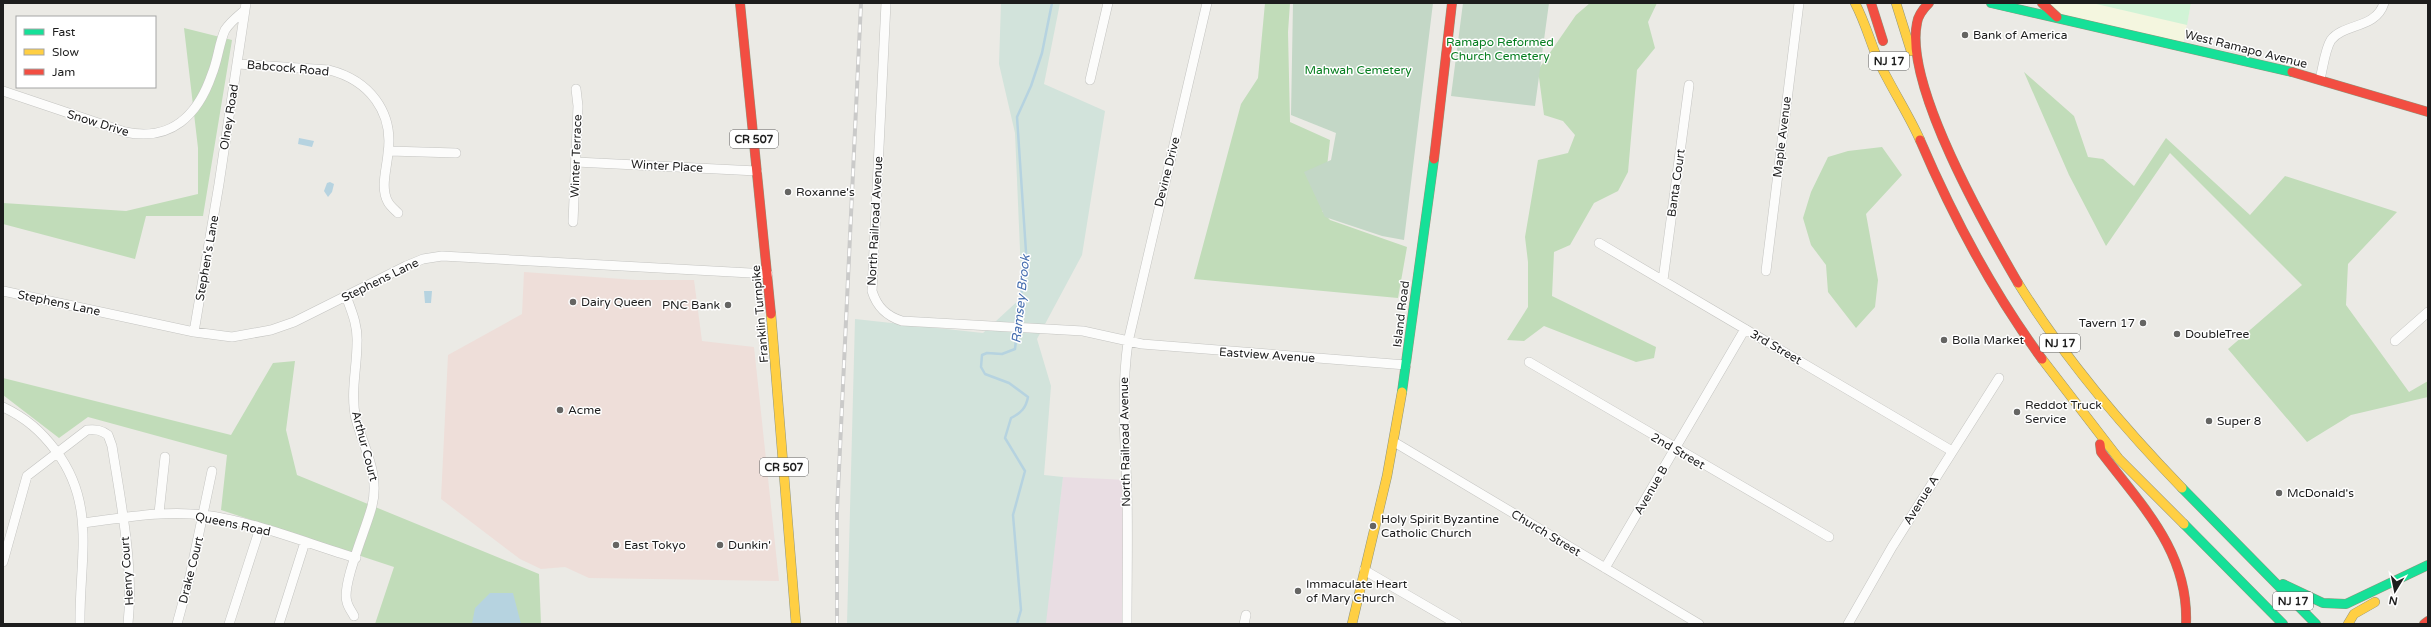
<svg xmlns="http://www.w3.org/2000/svg" width="2431" height="627" font-family="'Varela Round',sans-serif">
  <style>
    .commercial { fill: #eeded9 }
    .industrial { fill: #e9dde3 }
    .education { fill: #f4f6df }
    .forest { fill: #c1dcb9 }
    .wetland { fill: #d2e3db }
    .cemetery { fill: #c3d7c6 }
    .park { fill: #d1f3d6 }
    .water { fill: #b6d3e0 }
    .lines { fill: none; stroke-linecap: round; stroke-linejoin: round }
    .stream { stroke: #b6d3e0; stroke-width: 2.5 }
    .street-casing { stroke: #c4c4c1; stroke-width: 10 }
    .fast-casing { stroke: #91967c; stroke-width: 10 }
    .slow-casing { stroke: #91967c; stroke-width: 10 }
    .jam-casing { stroke: #91967c; stroke-width: 10 }
    .street { stroke: #fcfcfb; stroke-width: 9 }
    .fast { stroke: #16e098; stroke-width: 9 }
    .slow { stroke: #ffcf43; stroke-width: 9 }
    .jam { stroke: #f24e42; stroke-width: 9 }
    .rail-casing { stroke: #cacac9; stroke-width: 4 }
    .rail { stroke: #fff; stroke-width: 2.5; stroke-dasharray: 8; stroke-linecap: butt }
    .poi-dot { fill: #656563; stroke: #fff; stroke-width: 1.5 }
    .labels { text-anchor: middle; stroke-width: 3; stroke-linejoin: round; paint-order: stroke }
    .shield { fill: #fff; stroke: #616161; stroke-width: 1 }
    .shield-label { font-size: 11px; font-weight: bold; fill: #1d1d1d }
    .poi-label { font-size: 12px; fill: #1d1d1d; stroke: #fff; text-anchor: start }
    .park-label { font-size: 12px; fill: #077e20; stroke: #fff }
    .street-label { font-size: 12px; fill: #1d1d1d; stroke: #fff }
    .water-label { font-size: 13px; font-style: italic; fill: #466eaf; stroke: #fff }
  </style>
  <rect width="100%" height="100%" fill="#ebeae5"/>
  <path class="commercial" d="M524 272 636 280H694L702 341 754 347 779 581 589 578 565 567 541 569 520 559 441 499 448 355 522 314Z"/>
  <path class="industrial" d="M1063 477 1128 480 1130 624H1045Z"/>
  <path class="education" d="M2042 3H2191L2183 45 2057 17Z"/>
  <path class="forest" d="M1265 3H1290L1288 32 1290 122 1330 140 1322 211 1330 220 1407 247 1398 298 1194 279 1241 104 1258 78Z
    M1590 3H1657L1648 22 1655 48 1637 70 1628 172 1618 191 1594 203 1570 245 1554 252 1552 296 1656 347 1654 358 1636 362 1544 326 1524 341 1507 340 1528 307V262L1525 237 1538 160 1568 153 1575 135 1563 121 1544 115 1538 70 1576 15Z
    M184 28 232 40 203 216H146L135 259 3 224V203L126 211 198 194V148Z
    M2024 72 2074 116 2088 157 2103 159 2134 186 2166 138 2250 215 2285 176 2397 212 2348 264 2346 305 2409 392 2428 381V397L2351 415 2307 442 2228 349 2302 285 2170 153 2106 246 2069 175Z
    M1882 147 1902 175 1866 214 1878 280 1875 307 1856 328 1828 292 1826 265 1811 245 1803 218 1811 192 1828 157 1848 151Z
    M295 361 286 430 297 475 539 574 541 624H375L394 567 221 510 227 455 88 417 59 438 3 395V378L231 435 273 363Z"/>
  <path class="wetland" d="M1001 3H1060L1044 84 1105 111 1082 255 1037 339 1051 386 1044 475 1063 477 1046 623 847 624 855 319 983 333 1022 297 1015 133 999 64Z"/>
  <path class="cemetery" d="M1293 3H1433L1404 240 1382 236 1325 217 1304 172 1331 160 1336 133 1291 115Z
    M1463 3H1549L1535 106 1451 96Z"/>
  <path class="park" d="M2092 3H2191L2187 25Z"/>
  <path class="water" d="M299 138 314 141 312 147 298 144Z
    M330 182 334 184 332 192 328 197 324 191 327 183Z
    M424 291H432L431 303H425Z
    M490 593H513L521 624H472L475 608Z"/>
  <g class="lines">
    <path class="stream" d="M1017 624 1021 610 1013 515 1025 471 1005 438 1011 418C1021 413 1026 408 1028 397L1009 383 985 374 981 367 982 355 987 353 1002 354 1015 349 1026 252 1017 117 1031 86 1042 53 1052 3"/>
    <g class="street-casing">
      <path id="street" d="M886 3 872 291C877 307 886 316 902 321L1083 331 1142 344 1406 365
        M238 64 329 70C369 80 394 112 388 153 387 168 380 188 388 202 390 206 395 210 398 213
        M2320 79C2323 68 2325 49 2331 40 2344 23 2376 29 2384 3
        M1090 80 1108 3
        M3 91 125 132C171 142 198 115 212 74 218 60 219 43 225 30 230 22 238 16 245 10
        M389 151 456 153
        M576 162 757 171
        M573 222 578 106 576 89
        M1599 243 1952 451
        M1766 271 1799 3
        M1663 280 1689 85
        M3 291 194 332 232 337 271 330 294 322 406 266 423 259 442 256 768 274
        M346 296C352 312 358 326 357 343 357 368 350 394 356 419 364 449 380 474 372 506 367 527 341 585 347 602 348 607 352 612 354 616
        M194 332 219 184 246 3
        M2395 341 2428 312
        M1529 362 1829 537
        M3 407C26 418 41 431 56 451 97 505 79 561 80 624
        M1394 442 1699 624
        M159 513 165 457
        M83 523C123 518 164 510 204 515 256 522 306 543 356 558
        M3 562 27 476 87 430C96 429 101 430 108 435L112 446C121 504 134 566 128 624
        M1605 568 1745 329
        M1364 570 1457 624
        M177 624 190 576 212 471
        M229 624 260 528
        M279 624 305 542
        M1127 624C1127 579 1128 535 1127 490 1125 440 1121 392 1128 342L1207 3
        M1244 624 1246 615
        M1848 624 1892 547 1999 378"/>
    </g>
    <g class="fast-casing">
      <path id="fast" d="M1991 3 2292 72
        M1402 392 1434 159
        M2182 488 2316 624
        M2184 524 2283 624
        M2283 584 2323 603 2346 604 2428 565"/>
    </g>
    <g class="slow-casing">
      <path id="slow" d="M1855 3C1865 22 1870 41 1878 60 1891 88 1908 113 1920 140
        M1896 3 1911 51
        M2018 283C2064 358 2121 425 2182 488
        M771 314 796 624
        M2042 359 2119 459 2184 524
        M1352 624 1387 476 1402 392
        M2348 624 2354 614 2375 602"/>
    </g>
    <g class="jam-casing">
      <path id="jam" d="M740 3 771 314
        M1871 3 1883 41
        M1929 3C1923 9 1918 15 1917 23 1904 85 1986 228 2018 283
        M2042 3 2057 17
        M2292 72 2428 112
        M1920 140C1953 217 1992 291 2042 359
        M1434 159 1452 3
        M2100 444 2101 452C2142 506 2189 552 2186 624
        M2424 624 2428 621"/>
    </g>
    <use href="#street" class="street"/>
    <use href="#fast" class="fast"/>
    <use href="#slow" class="slow"/>
    <use href="#jam" class="jam"/>
    <g class="rail-casing">
      <path id="rail" d="M837 624V512L861 3"/>
    </g>
    <use href="#rail" class="rail"/>
  </g>
  <g class="poi-dot">
    <circle cx="1965" cy="35" r="4"/>
    <circle cx="788" cy="192" r="4"/>
    <circle cx="573" cy="302" r="4"/>
    <circle cx="728" cy="305" r="4"/>
    <circle cx="2143" cy="323" r="4"/>
    <circle cx="2177" cy="334" r="4"/>
    <circle cx="1944" cy="340" r="4"/>
    <circle cx="560" cy="410" r="4"/>
    <circle cx="2017" cy="412" r="4"/>
    <circle cx="2209" cy="421" r="4"/>
    <circle cx="2279" cy="493" r="4"/>
    <circle cx="1373" cy="526" r="4"/>
    <circle cx="616" cy="545" r="4"/>
    <circle cx="720" cy="545" r="4"/>
    <circle cx="1298" cy="591" r="4"/>
  </g>
  <g class="labels">
    <g class="shield">
      <rect x="1869" y="52" width="40" height="18" rx="3"/>
      <rect x="730" y="130" width="48" height="18" rx="3"/>
      <rect x="2040" y="334" width="40" height="18" rx="3"/>
      <rect x="760" y="458" width="48" height="18" rx="3"/>
      <rect x="2273" y="592" width="40" height="18" rx="3"/>
    </g>
    <g class="shield-label">
      <text x="1889" y="65">NJ 17</text>
      <text x="754" y="143">CR 507</text>
      <text x="2060" y="347">NJ 17</text>
      <text x="784" y="471">CR 507</text>
      <text x="2293" y="605">NJ 17</text>
    </g>
    <g class="poi-label">
      <text x="1973" y="39">Bank of America</text>
      <text x="796" y="196">Roxanne's</text>
      <text x="581" y="306">Dairy Queen</text>
      <text x="720" y="309" text-anchor="end">PNC Bank</text>
      <text x="2135" y="327" text-anchor="end">Tavern 17</text>
      <text x="2185" y="338">DoubleTree</text>
      <text x="1952" y="344">Bolla Market</text>
      <text x="2025" y="409">Reddot Truck<tspan x="2025" dy="14">Service</tspan></text>
      <text x="568" y="414">Acme</text>
      <text x="2217" y="425">Super 8</text>
      <text x="2287" y="497">McDonald's</text>
      <text x="1381" y="523">Holy Spirit Byzantine<tspan x="1381" dy="14">Catholic Church</tspan></text>
      <text x="624" y="549">East Tokyo</text>
      <text x="728" y="549">Dunkin'</text>
      <text x="1306" y="588">Immaculate Heart<tspan x="1306" dy="14">of Mary Church</tspan></text>
    </g>
    <g class="park-label">
      <text x="1500" y="46">Ramapo Reformed<tspan x="1500" dy="14">Church Cemetery</tspan></text>
      <text x="1358" y="74">Mahwah Cemetery</text>
    </g>
    <g class="street-label">
      <text transform="translate(2246 49) rotate(14)" y="4">West Ramapo Avenue</text>
      <text transform="translate(288 68) rotate(5)" y="4">Babcock Road</text>
      <text transform="translate(229 117) rotate(-81)" y="4">Olney Road</text>
      <text transform="translate(98 123) rotate(17)" y="4">Snow Drive</text>
      <text transform="translate(1782 137) rotate(-83)" y="4">Maple Avenue</text>
      <text transform="translate(576 156) rotate(-88)" y="4">Winter Terrace</text>
      <text transform="translate(667 166) rotate(3)" y="4">Winter Place</text>
      <text transform="translate(1167 172) rotate(-76)" y="4">Devine Drive</text>
      <text transform="translate(1676 183) rotate(-82)" y="4">Banta Court</text>
      <text transform="translate(875 221) rotate(-87)" y="4">North Railroad Avenue</text>
      <text transform="translate(207 258) rotate(-80)" y="4">Stephen's Lane</text>
      <text transform="translate(380 280) rotate(-26)" y="4">Stephens Lane</text>
      <text transform="translate(59 303) rotate(12)" y="4">Stephens Lane</text>
      <text transform="translate(760 314) rotate(-95)" y="4">Franklin Turnpike</text>
      <text transform="translate(1401 314) rotate(-83)" y="4">Island Road</text>
      <text transform="translate(1776 347) rotate(30)" y="4">3rd Street</text>
      <text transform="translate(1267 355) rotate(4)" y="4">Eastview Avenue</text>
      <text transform="translate(1125 442) rotate(-91)" y="4">North Railroad Avenue</text>
      <text transform="translate(365 446) rotate(75)" y="4">Arthur Court</text>
      <text transform="translate(1678 451) rotate(30)" y="4">2nd Street</text>
      <text transform="translate(1651 490) rotate(-60)" y="4">Avenue B</text>
      <text transform="translate(1921 500) rotate(-58)" y="4">Avenue A</text>
      <text transform="translate(233 524) rotate(12)" y="4">Queens Road</text>
      <text transform="translate(1546 533) rotate(31)" y="4">Church Street</text>
      <text transform="translate(191 570) rotate(-76)" y="4">Drake Court</text>
      <text transform="translate(127 571) rotate(-94)" y="4">Henry Court</text>
    </g>
    <g class="water-label">
      <text transform="translate(1020 299) rotate(-84)" y="5">Ramsey Brook</text>
    </g>
  </g>
  <rect width="2431" height="627" fill="none" stroke="#1d1d1d" stroke-width="8"/>
  <rect x="16" y="16" width="140" height="72" fill="#ffffff" stroke="#a5a5a5"/>
  <rect x="24" y="29" width="20" height="6" fill="#16e098" stroke="#a5a5a5"/>
  <text x="52" y="36" font-size="12" fill="#1d1d1d">Fast</text>
  <rect x="24" y="49" width="20" height="6" fill="#ffcf43" stroke="#a5a5a5"/>
  <text x="52" y="56" font-size="12" fill="#1d1d1d">Slow</text>
  <rect x="24" y="69" width="20" height="6" fill="#f24e42" stroke="#a5a5a5"/>
  <text x="52" y="76" font-size="12" fill="#1d1d1d">Jam</text>
  <g transform="translate(2395 591) rotate(190)" stroke="#ffffff" stroke-width="3" paint-order="stroke">
  <path d="M0-3L7 15L0 10L-7 15Z" fill="#1d1d1d"/>
  <text y="-6" font-size="11" font-weight="bold" text-anchor="middle" fill="#1d1d1d">N</text>
  </g>
</svg>
